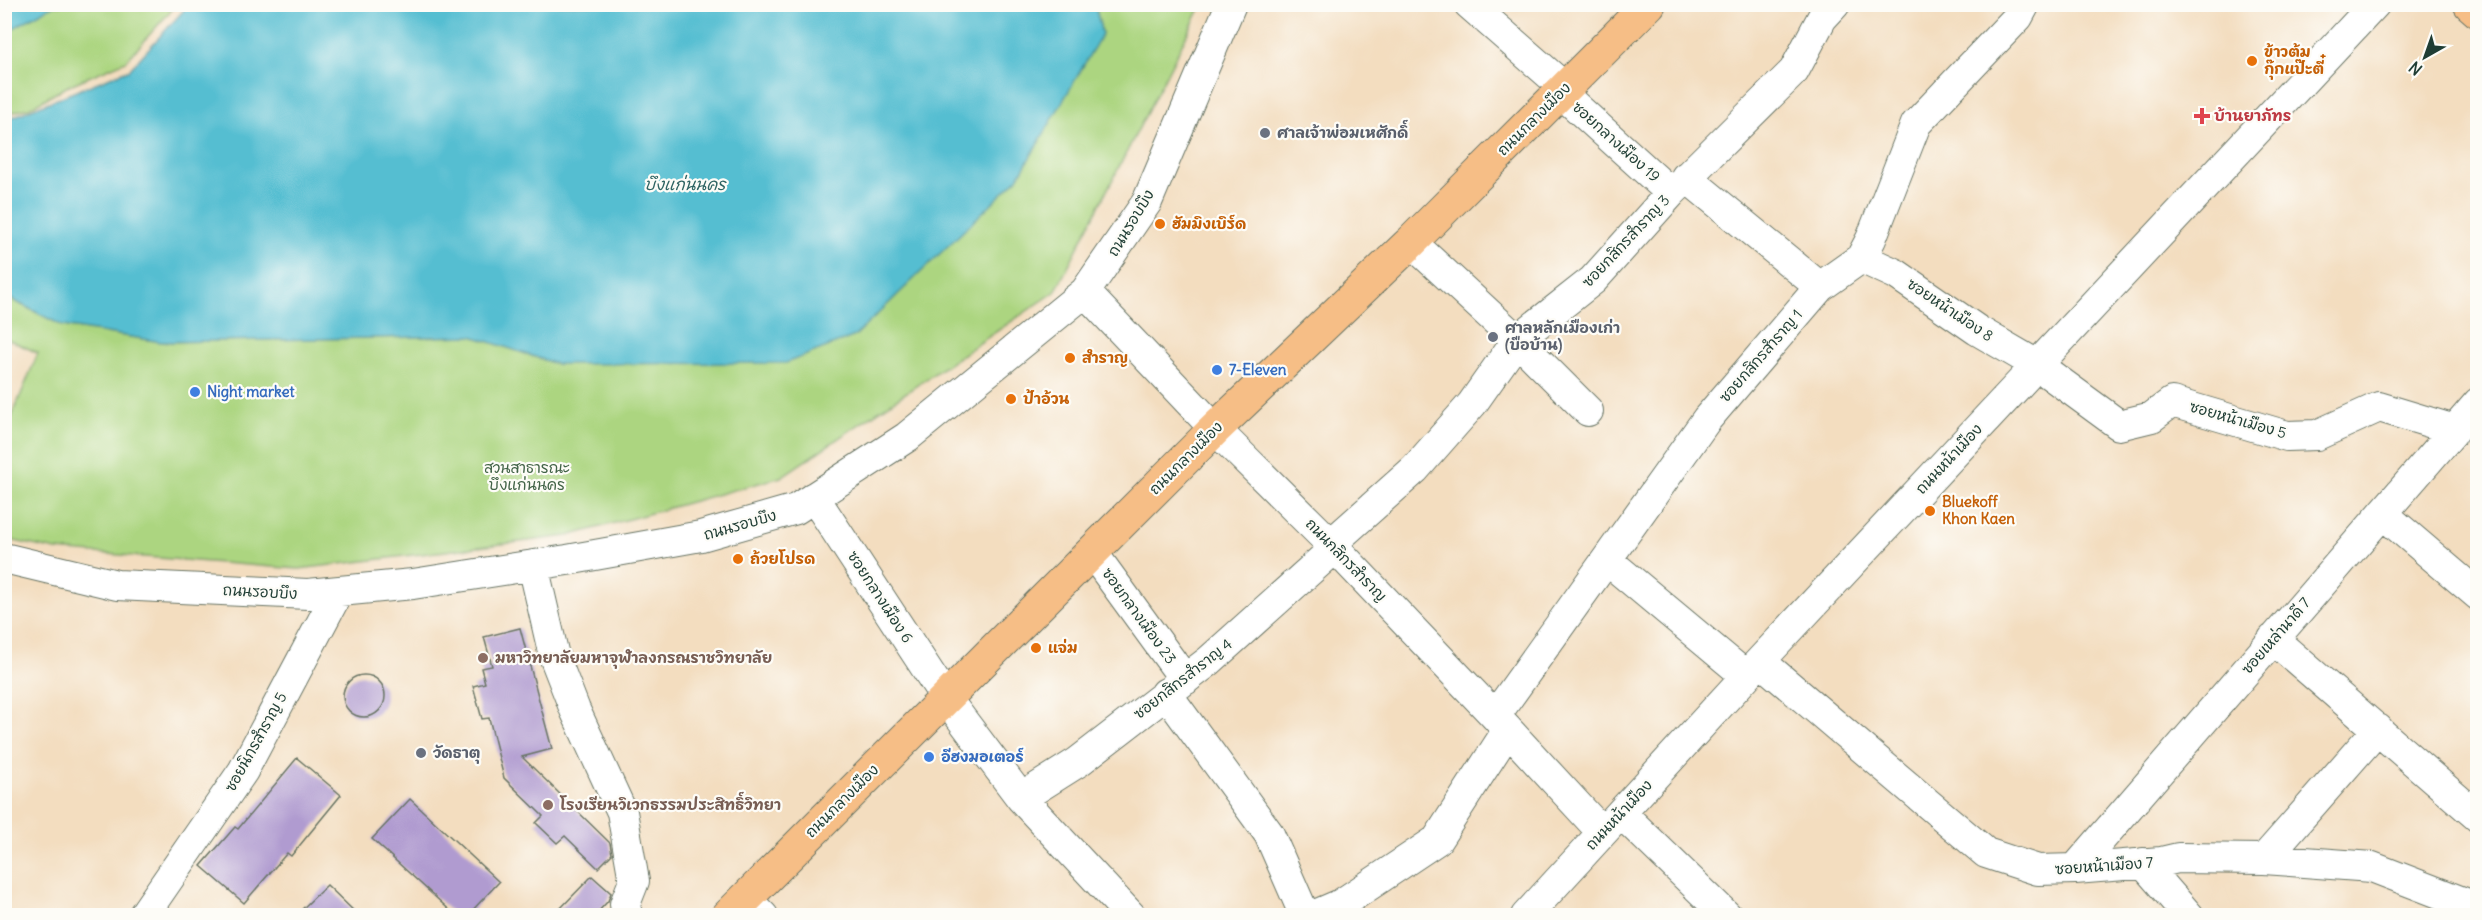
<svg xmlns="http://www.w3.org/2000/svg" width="2482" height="920" font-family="Delius,'Playpen Sans Thai',sans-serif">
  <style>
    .green { fill: #acd580; stroke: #66895a; stroke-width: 1.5 }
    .water { fill: #54bed1; stroke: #3a7e82; stroke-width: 1.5 }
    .building { fill: #b09bd0 }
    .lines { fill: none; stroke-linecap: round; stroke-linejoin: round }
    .minor-casing { stroke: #697565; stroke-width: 32 }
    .major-casing { stroke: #697565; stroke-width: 35 }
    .minor { stroke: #fff; stroke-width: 30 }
    .major { stroke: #f6be86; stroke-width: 33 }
    .food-dot { fill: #e8710a; stroke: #fdfcf7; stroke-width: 2 }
    .health-dot { fill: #e0444e; stroke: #fdfcf7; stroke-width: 2 }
    .worship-dot { fill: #6b7280; stroke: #fdfcf7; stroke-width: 2 }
    .shop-dot { fill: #3f7fe0; stroke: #fdfcf7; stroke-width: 2 }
    .education-dot { fill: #8d6e63; stroke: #fdfcf7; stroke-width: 2 }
    .labels { text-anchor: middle; stroke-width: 4.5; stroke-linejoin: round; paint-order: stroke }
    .food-label { font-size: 15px; font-weight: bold; fill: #c56008; stroke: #fdfcf7; text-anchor: start }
    .health-label { font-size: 15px; font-weight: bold; fill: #be3a42; stroke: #fdfcf7; text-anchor: start }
    .street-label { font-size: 15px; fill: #1f3d34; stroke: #fdfcf7 }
    .worship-label { font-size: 15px; font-weight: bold; fill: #5b616d; stroke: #fdfcf7; text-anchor: start }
    .shop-label { font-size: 15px; font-weight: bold; fill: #366cbe; stroke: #fdfcf7; text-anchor: start }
    .park-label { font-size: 15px; fill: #426347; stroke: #fdfcf7 }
    .education-label { font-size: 15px; font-weight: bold; fill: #785e54; stroke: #fdfcf7; text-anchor: start }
    .water-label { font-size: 16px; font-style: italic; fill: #2f6463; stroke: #fdfcf7 }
  </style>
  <rect width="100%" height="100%" fill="#fdfcf7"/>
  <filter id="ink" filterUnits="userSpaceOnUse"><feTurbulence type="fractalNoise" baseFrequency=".0167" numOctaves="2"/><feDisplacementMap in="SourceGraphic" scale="12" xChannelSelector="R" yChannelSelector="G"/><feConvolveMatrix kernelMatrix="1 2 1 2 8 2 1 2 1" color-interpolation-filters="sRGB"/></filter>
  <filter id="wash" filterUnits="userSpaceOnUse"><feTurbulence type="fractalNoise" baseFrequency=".008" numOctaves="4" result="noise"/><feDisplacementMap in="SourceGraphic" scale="24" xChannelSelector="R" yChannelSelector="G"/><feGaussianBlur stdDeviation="1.35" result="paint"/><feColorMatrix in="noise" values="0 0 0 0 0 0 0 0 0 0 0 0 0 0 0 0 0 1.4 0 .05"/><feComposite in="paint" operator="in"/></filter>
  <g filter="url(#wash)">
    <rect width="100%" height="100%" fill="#f3ddbf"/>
    <path class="green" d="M4 5H176L126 61 70 85 29 108 5 114Z
      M1095 5H1202L1055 292 781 477 568 536 299 569 56 550 5 539V433L38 353 5 338 4 296 63 326 162 342 472 336 556 364 1102 34Z"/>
    <path class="water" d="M5 4H54V5L5 33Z
      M1095 5 1102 34 1018 178 855 336 786 363 556 364 472 336 162 342 63 326 5 296V120L130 69 184 10V5Z"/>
    <g id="blocks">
      <path class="building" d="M520 628 552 749 522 757 610 843 612 854 598 868 565 836 557 843 536 823 543 816 504 778 489 718 482 719 473 686 485 683 481 668 492 666 484 637Z
        M343 696a21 21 0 1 1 42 0a21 21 0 1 1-42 0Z
        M297 758 341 795 291 856 287 853 244 903 201 866 235 827 238 829Z
        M410 799 499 882 468 915H455L372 839Z
        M592 876 611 893 608 901 595 915H554Z
        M327 885 358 915H296Z"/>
    </g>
  </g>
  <g filter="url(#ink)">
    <use href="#blocks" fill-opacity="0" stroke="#697565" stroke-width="1.5"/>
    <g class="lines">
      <g class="minor-casing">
        <path id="minor" d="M1469 4 1565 88
          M1560 92 1671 193
          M1686 177 1820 287
          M1411 242 1517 340 1588 411
          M1861 258 1896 274 1977 330 2037 365 2119 425 2152 417 2172 402 2287 436 2317 435 2379 407 2455 430
          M1085 292 1215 429 1331 544 1495 716 1602 832
          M814 497 945 697 1021 798 1131 916
          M2383 514 2478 595
          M1331 544 1415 469 1472 404 1517 340 1593 280 1671 193 1794 71 1822 18 1835 4
          M1092 552 1185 680
          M4 558 117 585 308 594 413 584 567 560 701 536 796 509 907 437 1085 292 1147 202 1231 4
          M533 565 554 656 575 710 622 812 634 881 625 904 627 916
          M1619 570 1746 676
          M2273 639 2478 817
          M1760 661 1986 853 2038 870 2075 869 2161 862 2178 858 2264 859 2372 867 2478 908
          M1166 693 1269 834 1305 916
          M1495 716 1707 419 1820 287 1861 258 1871 239 1916 124 2018 17 2025 4
          M1021 798 1078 762 1209 661 1335 548
          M1621 813 1727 916
          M2264 859 2378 729
          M2143 863 2189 916
          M2075 869 2478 403
          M745 898 763 916
          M143 916 243 771 338 592
          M1313 916 1341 904 1437 840 1508 730
          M1526 916 1760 661 2375 4"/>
      </g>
      <g class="major-casing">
        <path id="major" d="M2470 4 2478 11
          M728 916 1215 429 1411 242 1649 4"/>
      </g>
      <use href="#minor" class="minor"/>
      <use href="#major" class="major"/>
    </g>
  </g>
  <g class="food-dot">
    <circle cx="2252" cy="61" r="6"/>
    <circle cx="1160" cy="224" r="6"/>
    <circle cx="1070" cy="358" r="6"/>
    <circle cx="1011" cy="399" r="6"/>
    <circle cx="1930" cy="511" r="6"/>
    <circle cx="738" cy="559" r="6"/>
    <circle cx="1036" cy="648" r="6"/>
  </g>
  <path class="health-dot" d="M2199 107h6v6h6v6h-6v6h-6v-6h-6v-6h6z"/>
  <g class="worship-dot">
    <circle cx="1265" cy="133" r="6"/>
    <circle cx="1493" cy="337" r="6"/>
    <circle cx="421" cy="753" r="6"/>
  </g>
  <g class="shop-dot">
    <circle cx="1217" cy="370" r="6"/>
    <circle cx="195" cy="392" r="6"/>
    <circle cx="929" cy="757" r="6"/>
  </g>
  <g class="education-dot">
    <circle cx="483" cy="658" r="6"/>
    <circle cx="548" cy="805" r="6"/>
  </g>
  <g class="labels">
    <g class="food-label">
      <text x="2264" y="57">ข้าวต้ม<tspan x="2264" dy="17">กุ๊กแป๊ะตี๋</tspan></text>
      <text x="1172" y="229">ฮัมมิงเบิร์ด</text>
      <text x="1082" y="363">สำราญ</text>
      <text x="1023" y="404">ป้าอ้วน</text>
      <text x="1942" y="507">Bluekoff<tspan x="1942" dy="17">Khon Kaen</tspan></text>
      <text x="750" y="564">ถ้วยโปรด</text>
      <text x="1048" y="653">แจ่ม</text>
    </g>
    <g class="health-label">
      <text x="2214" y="121">บ้านยาภัทร</text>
    </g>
    <g class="street-label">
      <text transform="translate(1534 119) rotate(-45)" y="5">ถนนกลางเมือง</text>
      <text transform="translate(1616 142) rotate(42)" y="5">ซอยกลางเมือง 19</text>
      <text transform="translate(1131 223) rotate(-59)" y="5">ถนนรอบบึง</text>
      <text transform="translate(1626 241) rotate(-47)" y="5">ซอยกสิกรสำราญ 3</text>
      <text transform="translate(1950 310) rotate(34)" y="5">ซอยหน้าเมือง 8</text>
      <text transform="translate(1761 356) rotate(-49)" y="5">ซอยกสิกรสำราญ 1</text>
      <text transform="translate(2238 420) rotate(16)" y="5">ซอยหน้าเมือง 5</text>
      <text transform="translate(1186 458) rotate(-45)" y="5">ถนนกลางเมือง</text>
      <text transform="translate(1949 459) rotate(-47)" y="5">ถนนหน้าเมือง</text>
      <text transform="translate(740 525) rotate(-16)" y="5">ถนนรอบบึง</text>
      <text transform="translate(1346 560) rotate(46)" y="5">ถนนกสิกรสำราญ</text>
      <text transform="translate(260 592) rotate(3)" y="5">ถนนรอบบึง</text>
      <text transform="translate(880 597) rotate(57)" y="5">ซอยกลางเมือง 6</text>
      <text transform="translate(1139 616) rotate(54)" y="5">ซอยกลางเมือง 23</text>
      <text transform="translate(2276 636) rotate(-49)" y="5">ซอยเหล่านาดี 7</text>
      <text transform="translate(1183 679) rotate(-38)" y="5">ซอยกสิกรสำราญ 4</text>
      <text transform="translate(256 742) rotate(-61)" y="5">ซอยนิกรสำราญ 5</text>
      <text transform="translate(842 801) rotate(-45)" y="5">ถนนกลางเมือง</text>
      <text transform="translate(1619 815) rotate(-47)" y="5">ถนนหน้าเมือง</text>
      <text transform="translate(2104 866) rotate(-4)" y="5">ซอยหน้าเมือง 7</text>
    </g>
    <g class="worship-label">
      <text x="1277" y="138">ศาลเจ้าพ่อมเหศักดิ์</text>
      <text x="1505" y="333">ศาลหลักเมืองเก่า<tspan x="1505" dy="17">(บือบ้าน)</tspan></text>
      <text x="433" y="758">วัดธาตุ</text>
    </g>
    <g class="shop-label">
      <text x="1229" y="375">7-Eleven</text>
      <text x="207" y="397">Night market</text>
      <text x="941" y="762">อีฮงมอเตอร์</text>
    </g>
    <g class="park-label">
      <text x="527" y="473">สวนสาธารณะ<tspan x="527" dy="17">บึงแก่นนคร</tspan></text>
    </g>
    <g class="education-label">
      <text x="495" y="663">มหาวิทยาลัยมหาจุฬาลงกรณราชวิทยาลัย</text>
      <text x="560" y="810">โรงเรียนวิเวกธรรมประสิทธิ์วิทยา</text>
    </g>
    <g class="water-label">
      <text x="685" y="190">บึงแก่นนคร</text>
    </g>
  </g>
  <rect width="2482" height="920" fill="none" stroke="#fdfcf7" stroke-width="24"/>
  <g transform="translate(2425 57) rotate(220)" stroke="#fdfcf7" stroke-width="4.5" paint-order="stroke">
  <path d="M0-4.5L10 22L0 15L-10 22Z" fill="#1f3d34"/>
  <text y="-9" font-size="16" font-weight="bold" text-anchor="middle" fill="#1f3d34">N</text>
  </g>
</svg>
